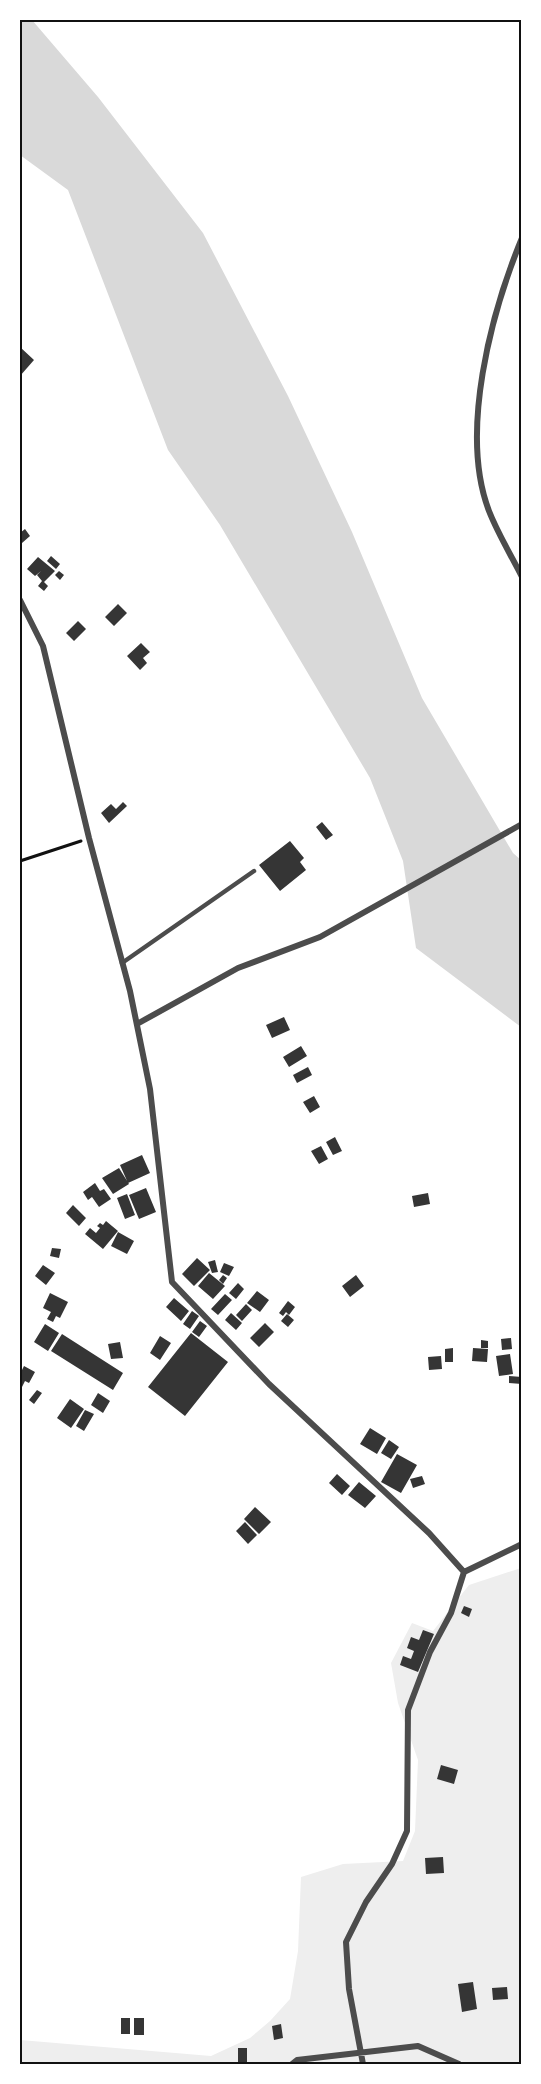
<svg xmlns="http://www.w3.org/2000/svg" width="541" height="2084" font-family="Poppins,sans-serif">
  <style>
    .green { fill: #eee }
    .water { fill: #d9d9d9 }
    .building { fill: #353535 }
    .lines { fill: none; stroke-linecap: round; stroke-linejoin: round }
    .path { stroke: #111; stroke-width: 3 }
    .service { stroke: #4c4c4c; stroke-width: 4.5 }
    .minor { stroke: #4c4c4c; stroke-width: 6 }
    .neatline { fill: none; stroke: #111; stroke-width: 2 }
  </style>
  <rect width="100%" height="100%" fill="#fff"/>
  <path class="green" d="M521 1568V2064H20V2040L211 2056 250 2038 270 2021 290 1999 298 1951 301 1877 343 1864 403 1861 415 1831 418 1760 398 1703 391 1663 412 1623 433 1631 469 1585Z"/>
  <path class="water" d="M20 20H32L98 97 203 233 288 396 352 532 422 698 513 853 521 860V1027L416 948 403 861 370 778 220 525 168 450 68 190 20 155Z"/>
  <path class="building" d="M20 347 34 360 20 376Z
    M25 529 30 536 22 543 20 533Z
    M51 556 60 564 56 569 47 561Z
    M38 557 55 571 44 582 48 586 44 591 38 586 42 581 37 575 41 571 35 576 27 569Z
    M59 571 64 575 60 580 55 575Z
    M118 604 127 613 114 626 105 617Z
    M78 621 86 629 74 641 66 633Z
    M141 643 150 652 143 658 147 663 140 670 127 656Z
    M123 802 127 806 109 823 101 813 111 804 116 809Z
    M322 822 333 835 326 840 316 827Z
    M290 841 304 858 300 862 306 870 280 891 259 865Z
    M284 1017 290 1030 272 1038 266 1025Z
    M301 1046 307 1056 289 1067 283 1057Z
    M308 1067 312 1075 297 1083 293 1075Z
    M314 1096 320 1107 310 1113 303 1102Z
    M335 1137 342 1151 333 1155 326 1142Z
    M321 1146 328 1159 319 1164 311 1151Z
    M142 1155 150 1173 128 1183 120 1165Z
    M119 1168 129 1184 113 1194 102 1178Z
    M95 1183 100 1191 104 1189 111 1199 99 1207 92 1197 88 1200 83 1192Z
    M146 1188 156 1212 139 1219 129 1195Z
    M428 1193 430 1204 414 1207 412 1196Z
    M127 1194 135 1215 125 1219 117 1198Z
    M73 1205 86 1218 79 1226 66 1213Z
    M106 1221 118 1231 103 1249 85 1234 90 1228 96 1233 100 1228 97 1226 100 1223 103 1225Z
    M118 1232 134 1241 127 1254 111 1246Z
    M52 1248 61 1249 59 1258 50 1256Z
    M197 1258 210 1270 194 1286 182 1274Z
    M215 1260 218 1272 212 1273 208 1262Z
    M224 1263 234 1267 229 1276 220 1272Z
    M43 1265 55 1273 46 1285 35 1276Z
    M209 1273 225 1286 213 1299 198 1286Z
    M223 1275 227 1278 223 1284 219 1280Z
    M356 1275 364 1286 350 1297 342 1286Z
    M238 1283 244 1289 236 1299 229 1293Z
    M257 1291 269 1300 260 1312 247 1303Z
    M50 1293 68 1302 60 1318 56 1316 53 1322 47 1319 51 1312 43 1308Z
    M225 1294 232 1300 218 1315 211 1309Z
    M174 1298 189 1311 181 1321 166 1307Z
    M288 1301 295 1307 289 1315 286 1312 283 1316 279 1313Z
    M246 1304 252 1310 242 1321 236 1315Z
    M192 1311 199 1316 190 1329 183 1324Z
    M231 1313 242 1323 236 1330 225 1320Z
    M287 1314 294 1320 288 1327 281 1321Z
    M200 1321 207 1326 199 1337 192 1332Z
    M265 1323 274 1332 259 1347 250 1338Z
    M45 1324 59 1333 48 1351 34 1342Z
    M191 1333 228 1362 185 1416 148 1387Z
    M62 1334 123 1373 113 1390 51 1351Z
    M160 1336 171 1343 160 1360 150 1353Z
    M511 1338 512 1349 502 1350 501 1339Z
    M481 1340 488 1341V1348H481Z
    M120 1342 123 1358 111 1359 108 1344Z
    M453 1348V1362H445V1349Z
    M473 1348 488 1349 487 1362 472 1361Z
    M510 1354 513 1374 499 1376 496 1356Z
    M441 1356 442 1369 429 1370 428 1357Z
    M24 1366 35 1372 29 1383 25 1381 21 1389 20 1374Z
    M509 1376 522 1377V1384L509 1383Z
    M37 1390 42 1393 34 1404 29 1400Z
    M98 1393 110 1401 103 1413 91 1405Z
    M70 1399 84 1409 71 1428 57 1418Z
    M85 1410 94 1414 84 1431 76 1426Z
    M370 1428 386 1438 377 1454 360 1444Z
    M389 1440 399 1447 391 1459 381 1453Z
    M397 1454 417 1465 401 1493 381 1482Z
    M337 1474 350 1486 342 1495 329 1483Z
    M422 1476 425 1484 413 1488 410 1479Z
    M359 1482 376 1496 365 1508 348 1495Z
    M255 1507 271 1522 259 1534 244 1519Z
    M245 1522 257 1535 248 1544 236 1531Z
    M464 1606 472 1609 469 1617 461 1613Z
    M423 1630 434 1634 418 1672 400 1665 403 1656 411 1659 414 1651 407 1648 411 1637 419 1640Z
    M441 1765 458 1770 454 1784 437 1779Z
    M443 1857 444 1873 426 1874 425 1858Z
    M473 1982 477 2009 462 2012 458 1984Z
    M507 1987 508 1999 493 2000 492 1988Z
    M121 2018H130V2034H121Z
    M134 2018H144V2035H134Z
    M281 2024 283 2038 274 2040 272 2026Z
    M238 2048H247V2063H238Z"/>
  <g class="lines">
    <path class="path" d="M20 861 81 841"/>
    <path class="service" d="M122 963 254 871"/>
    <path class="minor" d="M522 238C491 313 459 433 489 511 498 534 511 555 522 577
      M20 600 43 646 89 838 130 991 150 1089 172 1282 269 1384 429 1533 464 1572 451 1613 430 1652 408 1710 407 1831 392 1864 366 1902 346 1942 349 1989 363 2064
      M137 1024 238 968 320 937 522 824
      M464 1572 522 1544
      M292 2064 297 2060 418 2046 459 2064"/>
  </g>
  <rect width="541" height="2084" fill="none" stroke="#ffffff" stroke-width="42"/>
  <rect x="21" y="21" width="499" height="2042" class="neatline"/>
</svg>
